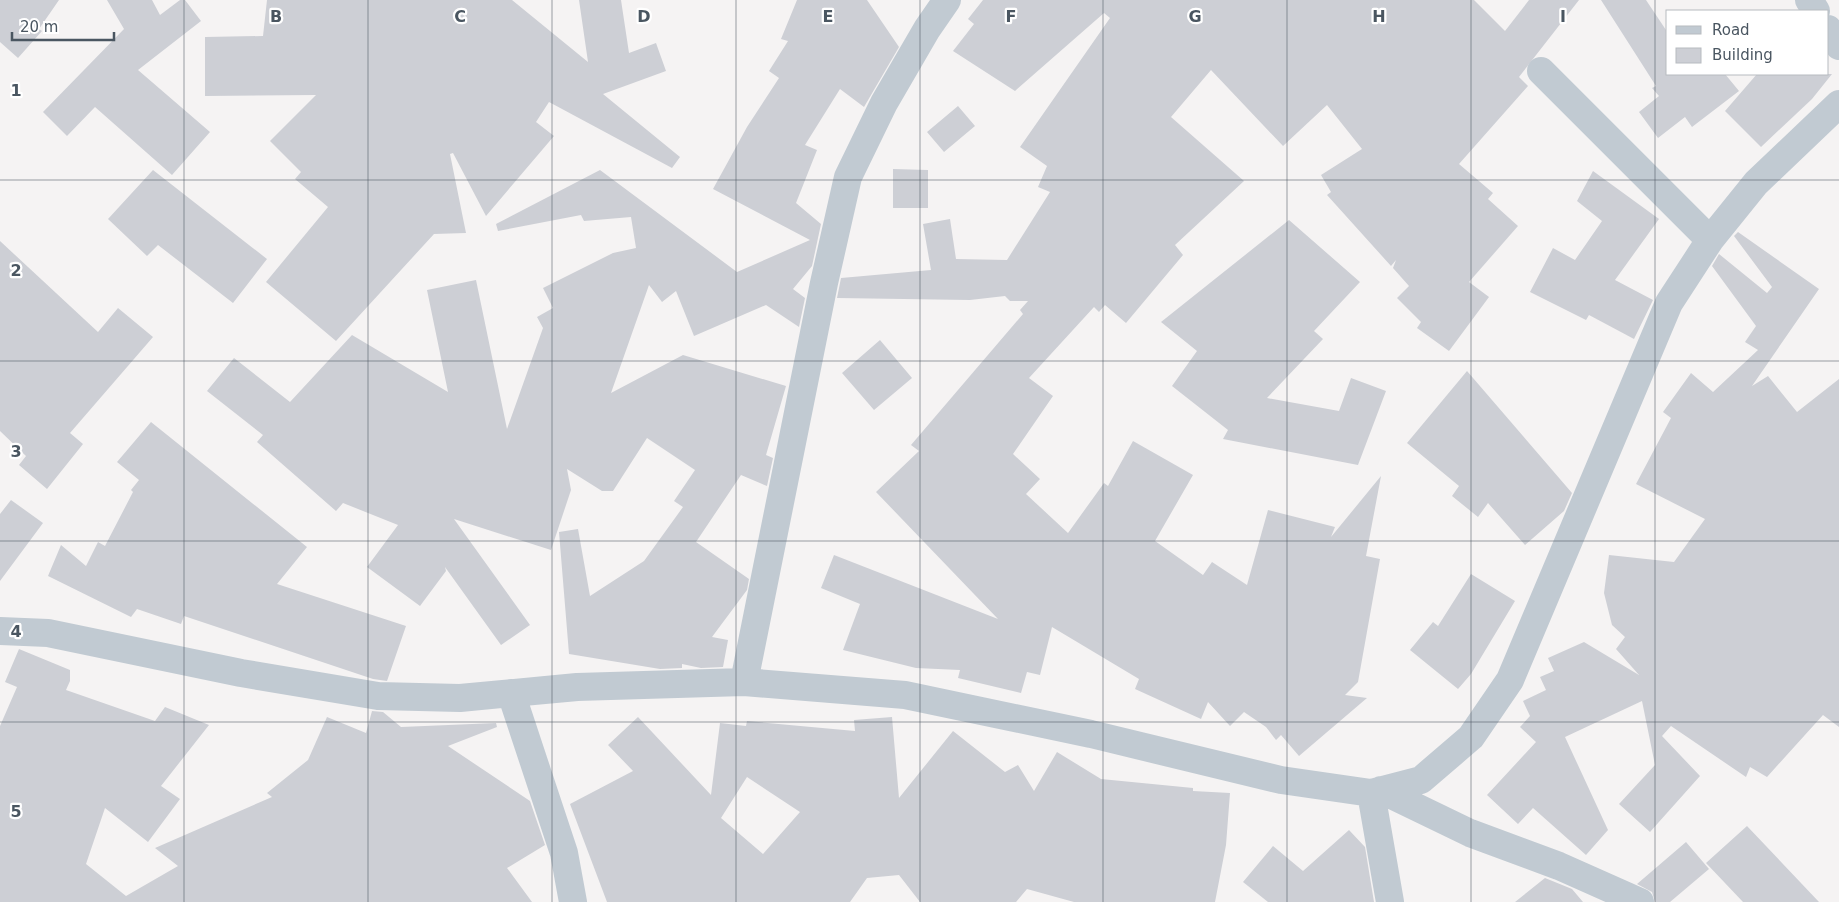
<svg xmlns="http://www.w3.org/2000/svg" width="1839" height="902" font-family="'DejaVu Sans',sans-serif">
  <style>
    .building { fill: #cdcfd5; fill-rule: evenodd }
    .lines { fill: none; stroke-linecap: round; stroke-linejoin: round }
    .street { stroke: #c1cad2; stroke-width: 28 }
    .grid { fill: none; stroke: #4a5661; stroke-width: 1; stroke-opacity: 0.55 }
    .grid-label { font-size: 16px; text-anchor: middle; font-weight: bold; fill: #4a5661; stroke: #fff; stroke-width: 4.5; stroke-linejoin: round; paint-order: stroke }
  </style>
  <rect width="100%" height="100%" fill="#f5f3f3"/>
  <path class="building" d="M0 0H59L39 29 42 31 18 58 0 42Z
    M107 0H152L160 15 180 0H185L201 21 138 70 210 132 172 175 95 107 67 136 43 112 124 29Z
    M267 0H512L588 62 579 0H621L629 53 656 43 666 71 603 94 680 157 672 168 549 102 536 122 554 136 486 216 453 153 450 154 466 233 434 234 336 341 266 282 328 207 295 179 301 172 270 141 316 95 205 96V37L263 36Z
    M797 0H867L899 47 864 107 840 89 805 145 817 150 796 203 821 224 812 266 793 289 805 298 799 327 766 305 694 336 676 291 662 302 649 285 611 393 683 355 786 386 766 455 773 458 767 486 741 475 696 542 749 579 747 590 712 637 728 640 723 667 701 668 682 664V668L660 669 569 654 559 532 578 529 590 596 644 561 683 507 674 501 695 470 647 438 613 491H602L567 469 571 490 551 550 454 519 530 625 501 645 445 567 446 571 420 606 367 567 398 525 343 503 336 511 257 442 263 435 207 391 234 358 290 402 352 335 448 392 427 290 476 280 507 429 543 328 537 317 553 308 543 288 613 253 636 248 631 217 584 221 581 215 498 231 496 224 600 170 737 272 810 240 713 189 747 127 779 78 769 71 788 41 781 39Z
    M983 0H1474L1505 31 1529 0H1579L1519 77 1528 86 1459 164 1493 193 1488 199 1518 226 1469 282 1489 297 1449 351 1417 328 1421 322 1397 298 1409 286 1393 268 1396 260 1391 266 1327 195 1331 192 1321 175 1362 149 1327 105 1283 146 1211 70 1171 117 1244 181 1175 245 1183 255 1126 323 1105 305 1099 312 1094 307 1029 378 1053 396 1013 454 1040 479 1026 494 1068 533 1104 483 1108 486 1133 441 1193 475 1155 541 1203 575 1212 562 1247 585 1268 510 1335 527 1331 537 1381 476 1366 556 1380 559 1358 682 1345 695 1367 698 1299 756 1281 735 1276 740 1266 727 1244 712 1230 726 1208 702 1201 719 1135 689 1139 679 1052 627 1040 675 1027 672 1021 693 958 678 960 670 916 668 843 650 860 604 821 588 834 555 998 619 876 492 919 451 911 445 1023 314 1020 310 1028 301H1010L1005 296 970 300 837 298 841 278 931 270 923 224 950 219 956 259 1007 260 1050 192 1038 187 1047 166 1020 147 1110 18 1104 13 1015 91 953 51 974 24 968 19Z
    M1601 0H1646L1668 33V74H1725L1739 91 1692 127 1685 117 1658 138 1639 112 1659 96 1652 88 1656 86Z
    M1757 74H1832L1812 99 1761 147 1725 111Z
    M958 106 975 126 944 152 927 132Z
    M893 169 928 170V208H893Z
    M153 170 267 259 233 303 158 245 147 256 108 219Z
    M1593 171 1659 219 1615 280 1653 300 1634 339 1589 315 1586 320 1530 292 1553 248 1575 260 1602 221 1577 201Z
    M1289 220 1360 282 1314 331 1323 339 1267 398 1339 411 1351 378 1386 391 1358 465 1223 439 1228 430 1172 386 1197 351 1161 322Z
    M1738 232 1819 289 1752 386 1768 376 1797 412 1839 379V727L1823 715 1767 777 1750 767 1746 777 1671 726 1662 736 1700 776 1650 832 1619 804 1655 765 1642 701 1565 737 1608 830 1586 855 1533 808 1518 824 1487 795 1536 742 1520 727 1530 716 1523 701 1546 690 1540 677 1554 671 1548 658 1584 642 1639 675 1616 649 1625 637 1612 625 1604 593 1609 555 1674 562 1705 519 1636 484 1671 418 1663 412 1691 373 1713 392 1758 350 1745 342 1756 326 1712 266 1719 254 1767 293 1772 287 1734 236Z
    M0 241 98 332 118 308 153 337 70 433 83 444 47 489 19 465 26 456 0 431Z
    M880 340 912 378 874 410 842 373Z
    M1467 371 1572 493 1564 511 1525 545 1488 503 1478 517 1452 496 1459 486 1407 443Z
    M151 422 307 547 277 584 406 626 387 681 373 679 184 616 181 624 137 609 131 617 48 576 61 545 86 566 98 542 105 546 133 492 131 490 139 480 117 462Z
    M11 500 43 523 0 581V514Z
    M1471 574 1515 601 1471 674 1458 689 1410 650 1433 622 1438 626Z
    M19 649 70 670V681L66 690 155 721 165 707 209 725 161 786 180 799 148 842 105 808 86 864 126 896 178 866 155 848 272 797 267 793 308 760 327 717 366 733 372 711 383 712 401 727 496 723 497 727 448 746 530 801 545 845 507 868 532 902H0V726L17 687 5 682Z
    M638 717 711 795 720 723 746 726 747 721 855 731 854 720 892 717 899 798 953 731 1005 772 1018 765 1034 791 1057 752 1101 779 1193 788V791L1230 793 1226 845 1215 902H1074L1027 889 1016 902H920L899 875 867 878 850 902H607L570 804 633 771 608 745ZM747 777 800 812 763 854 721 818Z
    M1747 826 1819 902H1743L1706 863Z
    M1349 830 1365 847 1374 902H1268L1243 882 1273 846 1303 871Z
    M1686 842 1709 869 1670 902H1655L1652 892 1637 884Z
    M1545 878 1572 889 1583 902H1515Z"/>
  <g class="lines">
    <path class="street" d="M1809 0 1816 11
      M1828 29 1839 46
      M1541 71 1710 240
      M0 631 48 633 241 673 378 696 460 698 577 687 744 682 905 695 1091 734 1281 780 1371 793 1421 780 1471 737 1510 680 1669 303 1710 240 1756 183 1839 104
      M744 682 824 283 848 177 884 103 927 29 947 0
      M511 693 564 853 573 902
      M1381 790 1470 833 1559 866 1640 902
      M1371 793 1390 902"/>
  </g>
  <path class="grid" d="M184 0V902M368 0V902M552 0V902M736 0V902M920 0V902M1103 0V902M1287 0V902M1471 0V902M1655 0V902M0 180H1839M0 361H1839M0 541H1839M0 722H1839"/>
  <g class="grid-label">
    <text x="276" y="22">B</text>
    <text x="460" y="22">C</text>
    <text x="644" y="22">D</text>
    <text x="828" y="22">E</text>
    <text x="1011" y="22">F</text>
    <text x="1195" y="22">G</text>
    <text x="1379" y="22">H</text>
    <text x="1563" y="22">I</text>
    <text x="16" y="96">1</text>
    <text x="16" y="276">2</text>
    <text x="16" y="457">3</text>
    <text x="16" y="637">4</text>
    <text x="16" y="817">5</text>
  </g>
  <rect x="1666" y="10" width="162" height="65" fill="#ffffff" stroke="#b7bbc0"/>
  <rect x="1676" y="26" width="25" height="8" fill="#c1cad2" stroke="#b7bbc0"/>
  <text x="1712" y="35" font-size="15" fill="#4a5661">Road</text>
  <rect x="1676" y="48" width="25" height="15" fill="#cdcfd5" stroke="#b7bbc0"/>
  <text x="1712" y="60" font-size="15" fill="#4a5661">Building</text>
  <path d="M12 32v8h102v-8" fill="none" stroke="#4a5661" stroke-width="2.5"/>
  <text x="20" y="32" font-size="15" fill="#4a5661" stroke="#ffffff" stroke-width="4" paint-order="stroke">20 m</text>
</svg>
